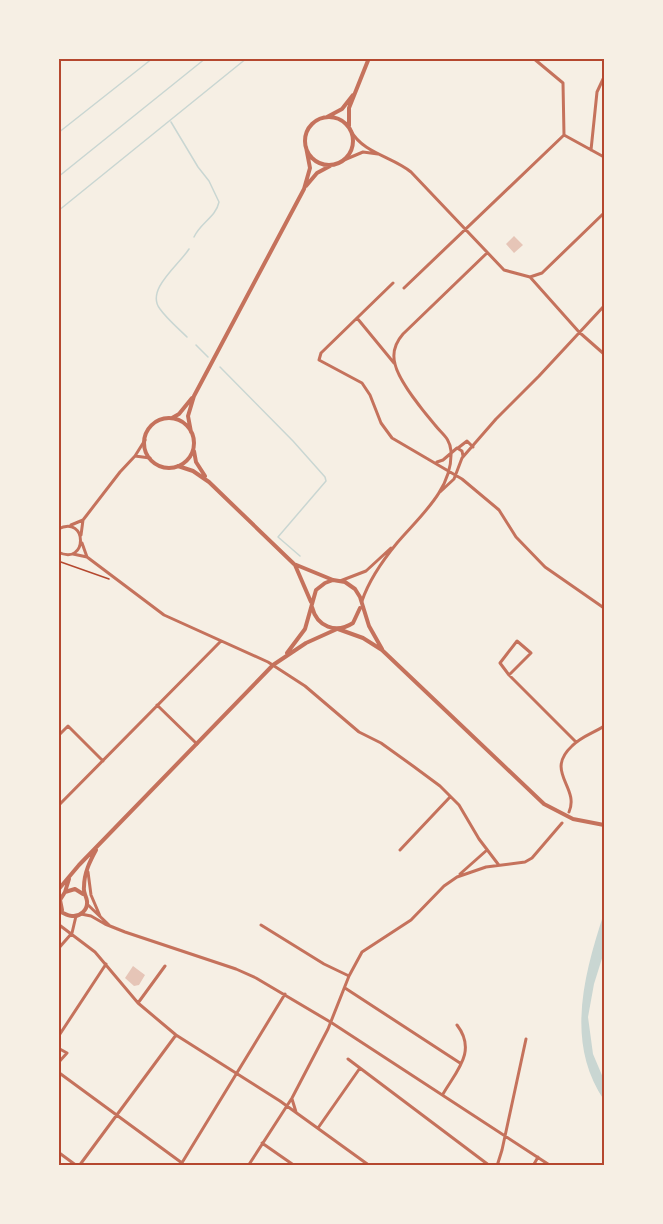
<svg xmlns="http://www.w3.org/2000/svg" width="663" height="1224" font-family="Barlow,sans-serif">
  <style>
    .water { fill: #c9d6d2 }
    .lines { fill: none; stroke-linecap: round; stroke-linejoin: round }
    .stream { stroke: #c9d6d2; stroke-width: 1.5 }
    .building { fill: #e6c5b7 }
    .path { stroke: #b5482f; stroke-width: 1.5 }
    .minor { stroke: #c5725c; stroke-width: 3 }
    .tertiary { stroke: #c5725c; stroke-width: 4 }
    .neatline { fill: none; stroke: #b5482f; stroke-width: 2 }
  </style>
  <rect width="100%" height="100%" fill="#f6efe4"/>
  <path class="water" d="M604 913V952L594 984 588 1017 593 1054 604 1080V1100C565 1043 584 974 604 913Z"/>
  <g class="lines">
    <path class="stream" d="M171 122 198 167 209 181 219 202C216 217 200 223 194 237
      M58 133 153 58
      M58 177 206 58
      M58 211 247 58
      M187 337C178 328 167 319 160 309 145 290 179 265 189 249
      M196 345 208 357
      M220 367 293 441 325 477 326 481 278 537 300 556"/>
  </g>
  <path class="building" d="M514 236 523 245 514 253 506 244Z
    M133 966 145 975 139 985 134 986 125 978Z"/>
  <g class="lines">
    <path class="path" d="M603 490 604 491
      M58 561 109 579"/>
    <path class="minor" d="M351 131C363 153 393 157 411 172L504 270 530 277 542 273 604 213
      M564 135 604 157
      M591 150 597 92 604 77
      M344 160 363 152 378 154
      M530 277 579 332 604 354
      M393 283 321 353 319 360 362 383 370 395 381 423 392 438 462 479 499 510 516 537 545 567 604 608
      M404 288 564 135 563 83 533 58
      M357 318 394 363
      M145 440 135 456 150 458
      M458 448 467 441 473 447
      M437 462 443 460 457 448 462 451 463 456
      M440 492 454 479 462 458 496 419 539 376 604 306
      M83 520 120 472 135 456
      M71 525 83 520 81 535
      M58 529C88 514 88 567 58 552
      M73 554 87 557 82 543
      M87 557 164 615 268 662 305 686 359 732 381 743 413 766 440 786 459 805 479 839 498 864
      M340 581 366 571 391 548
      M362 601C369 580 383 560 397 543 420 516 453 489 451 451 450 438 442 434 435 425 423 411 399 381 395 364 392 353 396 342 403 334L487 253
      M509 675 531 653 517 641 500 663 509 675 576 742
      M157 705 197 744
      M58 736 68 726 103 761
      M58 806 221 641
      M569 812C580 787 544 772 572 746 582 736 594 733 604 726
      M400 850 450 797
      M88 872 91 895 100 916
      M460 874 487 850
      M87 904 109 925
      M81 914 91 916 105 924 125 932 236 969 256 978 332 1023 551 1166
      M58 924 95 952 138 1003 176 1035 280 1101 370 1166
      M261 925 324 964 349 976
      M72 933 76 916
      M58 949 72 933
      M345 988 460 1063
      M138 1003 165 966
      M58 1037 106 964
      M58 1048 67 1053 58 1063
      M348 1059 490 1166
      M58 1072 182 1163
      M443 1094C457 1070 477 1051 457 1025
      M292 1099 296 1112
      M318 1128 360 1068
      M262 1143 295 1166
      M58 1152 77 1166
      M79 1166 176 1035
      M180 1166 285 994
      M248 1166 292 1098 328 1029 349 976 362 952 411 920 444 886 457 877 486 867 525 862 532 858 562 823
      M497 1166 502 1150 526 1039
      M533 1166 538 1157"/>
    <path class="tertiary" d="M327 117 342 109 353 95
      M305 141a24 24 0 1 1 48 0a24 24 0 1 1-48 0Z
      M349 126V108L369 58
      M306 186 317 173 330 166
      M172 418 179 414 192 398
      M144 443a25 25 0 1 1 50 0a25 25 0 1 1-50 0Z
      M191 432 188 416 194 396 304 189 310 168 306 147
      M194 451 196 462 205 476
      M178 466 193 471 209 482 294 564 333 580
      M295 565 311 602
      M312 607C317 627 336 634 353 623L360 608
      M338 629 363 638 382 650 544 804 573 819 604 825
      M287 653 305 629 316 590 325 583 333 580 345 582 355 589 360 597 369 626 382 649
      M58 890 79 865 273 665 306 643 337 629
      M65 892 75 889 83 894
      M62 910 60 900 65 892 69 879
      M58 911C63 912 67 916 72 916 80 917 88 910 87 901 86 895 83 893 84 887 84 873 90 861 96 850"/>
  </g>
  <rect width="663" height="1224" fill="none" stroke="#f6efe4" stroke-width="120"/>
  <rect x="60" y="60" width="543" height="1104" class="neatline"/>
</svg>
